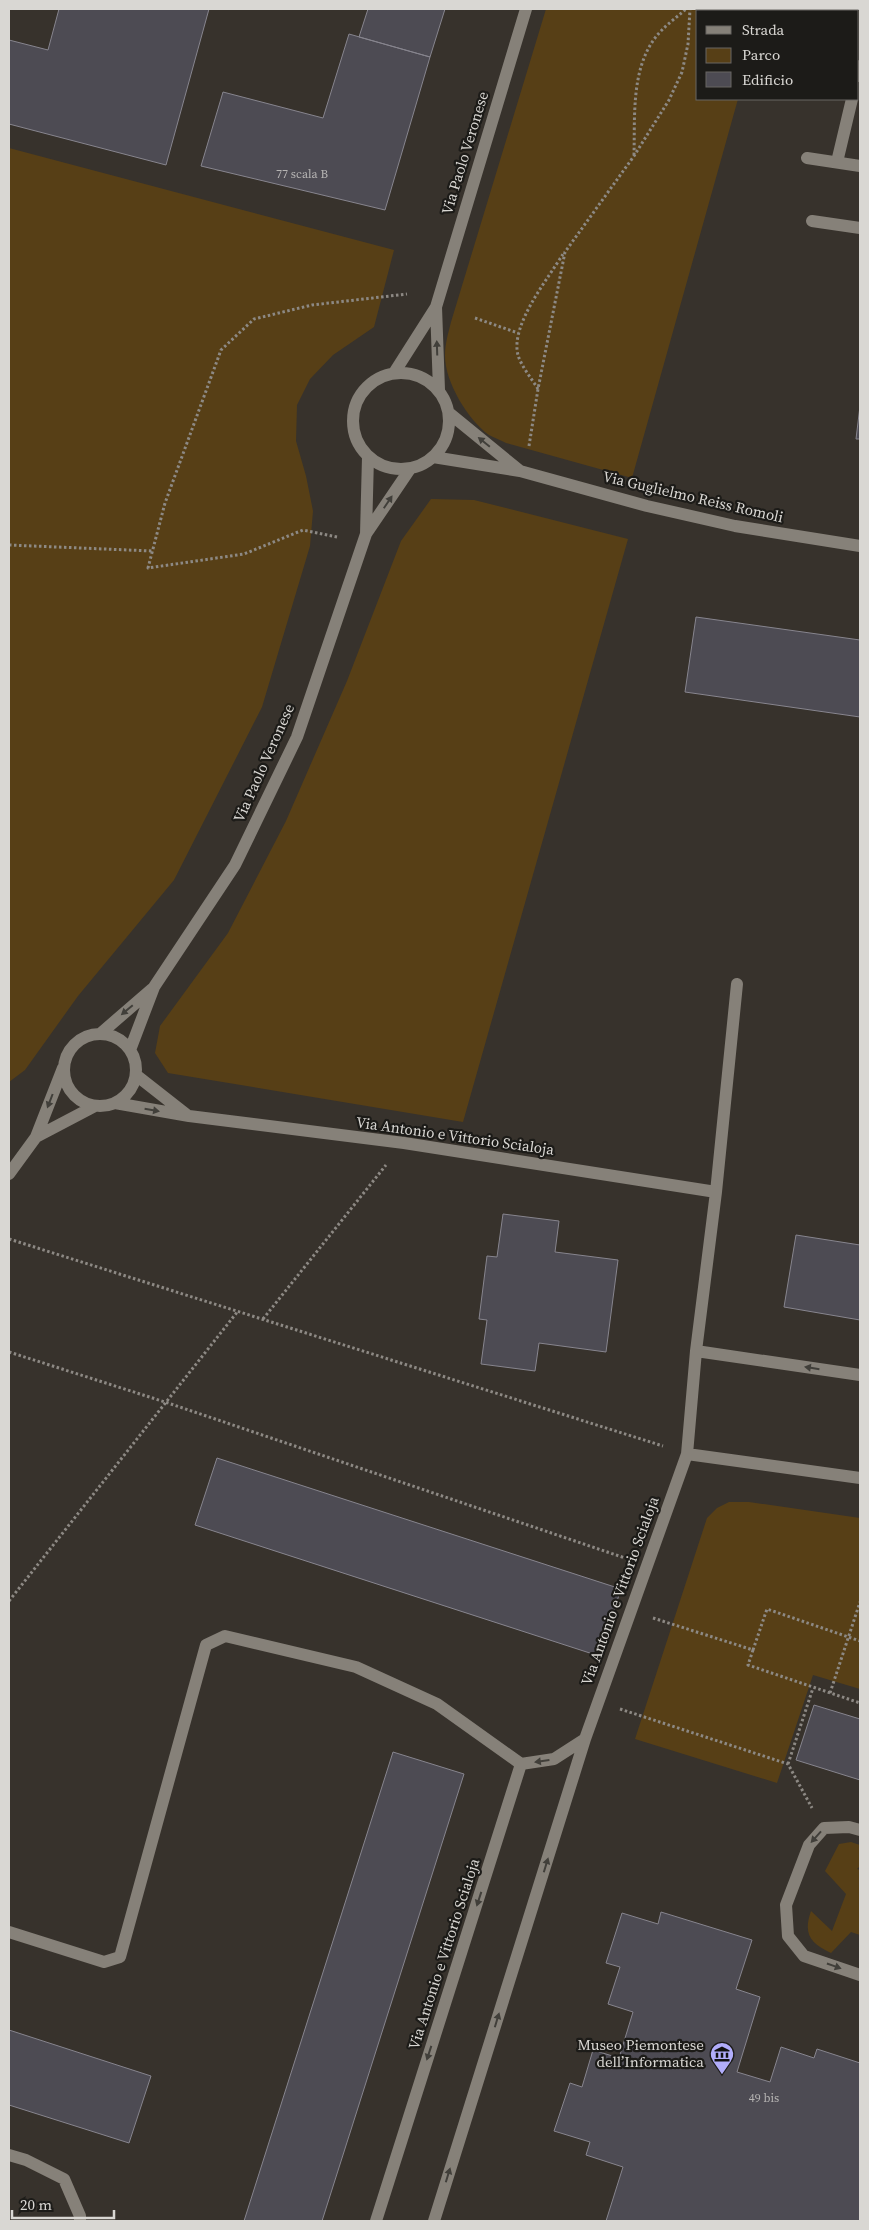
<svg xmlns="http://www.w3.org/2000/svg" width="869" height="2230" font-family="'Source Serif 4',serif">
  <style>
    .green { fill: #573f16 }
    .building { fill: #4d4b53; stroke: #87858e }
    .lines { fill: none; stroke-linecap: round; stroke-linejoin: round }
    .path { stroke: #8d8984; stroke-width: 3; stroke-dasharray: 2.5 2.5; stroke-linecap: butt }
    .minor { stroke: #868179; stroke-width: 12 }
    .oneway { fill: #413f3a }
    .labels { text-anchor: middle; stroke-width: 4.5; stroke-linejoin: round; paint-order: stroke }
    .number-label { font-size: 12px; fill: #b6b4b3 }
    .street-label { font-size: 15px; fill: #d9d7d3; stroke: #1c1b18 }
    .poi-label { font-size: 15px; fill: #d9d7d3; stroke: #1c1b18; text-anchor: end }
  </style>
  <rect width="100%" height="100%" fill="#37322c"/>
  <path class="green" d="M546 9H764L763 11H698V99H738L632 478 506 443C501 440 494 438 489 435 468 420 445 382 445 356 445 344 448 334 451 322Z
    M9 148 394 250 374 327 333 355 310 379 297 405 296 441 306 476 313 511 310 546 262 707 174 880 78 996 25 1070 9 1082Z
    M431 499 474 500 628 539 463 1122 168 1073 155 1053 160 1026 228 933 286 821 347 681 401 541Z
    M729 1502H749L860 1518V1689L813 1675 777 1783 635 1739 707 1518 717 1508Z
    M851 1842 860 1845V1866L857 1869 860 1870V1935L851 1932 831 1953C810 1943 803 1934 811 1911L832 1931 846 1894 825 1871 839 1844Z"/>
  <path class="building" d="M59 9H209L166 165 9 124V40L48 50Z
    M368 9H445L430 57 359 37Z
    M349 34 430 57 385 210 201 166 223 92 323 118Z
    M860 406V439H856Z
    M696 617 860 640V717L685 692Z
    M503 1214 559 1221 555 1252 618 1260 606 1352 539 1343 535 1371 481 1364 487 1320 479 1319 487 1256 497 1257Z
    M796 1235 860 1245V1320L784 1307Z
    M217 1458 621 1589 599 1656 195 1525Z
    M814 1705 860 1719V1780L796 1760Z
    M393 1752 464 1774 322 2221H244Z
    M661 1912 752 1940 736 1989 760 1997 737 2072 770 2082 781 2047 814 2058 817 2049 860 2063V2221H606L623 2167 586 2155 590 2142 554 2131 570 2083 582 2087 593 2050 619 2058 633 2012 608 2004 620 1967 606 1963 622 1913 658 1924Z
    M9 2030 151 2076 129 2143 9 2105Z"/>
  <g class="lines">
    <path class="path" d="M634 155C635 117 631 70 655 38 663 27 676 18 686 9
      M475 318 518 333
      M538 389C532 379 521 366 518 355 510 325 548 279 563 254
      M529 446 538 389 565 252 634 156 669 100 682 72 688 44 690 9
      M337 537 303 530 244 554 148 568 165 503 221 350 254 319 312 305 407 294
      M9 545 152 551
      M9 1239 663 1446
      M263 1319 386 1165
      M9 1352 165 1402 625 1558
      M9 1601 238 1311
      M653 1618 753 1650 767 1609 860 1641
      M753 1650 748 1665 860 1703
      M830 1693 860 1602
      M620 1709 788 1764 812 1808
      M788 1764 813 1688"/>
    <path class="minor" d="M858 76 860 66
      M807 158 860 166
      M837 162 852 99
      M812 221 860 228
      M436 307 439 390
      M353 421a48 48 0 1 1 96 0a48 48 0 1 1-96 0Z
      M394 373 436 307 526 9
      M449 413 520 471
      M433 457 520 471 647 506 735 526 860 546
      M366 534 368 457
      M64 1070a36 36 0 1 1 72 0a36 36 0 1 1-72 0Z
      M100 1034 152 989
      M130 1050 154 987 235 865 297 737 366 534 410 469
      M136 1075 187 1115
      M115 1103 189 1116 404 1143 716 1192 696 1351 687 1454 585 1739 434 2221
      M36 1137 95 1106
      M9 1174 36 1137 63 1068
      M716 1192 737 984
      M696 1351 860 1375
      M687 1454 860 1478
      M860 1830 849 1827 824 1828 809 1845 786 1905 788 1936 804 1956 860 1975
      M9 1932 104 1962 120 1957 206 1645 225 1636 356 1667 437 1704 521 1764
      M9 2155 26 2160 64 2179 80 2216V2221
      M376 2221 521 1764 554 1759 585 1739"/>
  </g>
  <defs><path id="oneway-solid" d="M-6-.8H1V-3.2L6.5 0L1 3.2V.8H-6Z" transform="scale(1.25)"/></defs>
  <g class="oneway">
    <use href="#oneway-solid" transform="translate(437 348) rotate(-92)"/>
    <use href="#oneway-solid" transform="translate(484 442) rotate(-141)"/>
    <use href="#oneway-solid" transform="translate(388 502) rotate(-56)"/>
    <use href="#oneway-solid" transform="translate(127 1010) rotate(140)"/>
    <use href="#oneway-solid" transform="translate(50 1101) rotate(111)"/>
    <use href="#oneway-solid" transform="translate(152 1110) rotate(10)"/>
    <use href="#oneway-solid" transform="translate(812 1368) rotate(-171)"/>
    <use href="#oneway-solid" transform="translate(542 1761) rotate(172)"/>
    <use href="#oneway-solid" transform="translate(816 1837) rotate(132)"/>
    <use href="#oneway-solid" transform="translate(546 1865) rotate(-73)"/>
    <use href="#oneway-solid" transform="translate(479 1899) rotate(108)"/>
    <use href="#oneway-solid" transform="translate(834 1966) rotate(19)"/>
    <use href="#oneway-solid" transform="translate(497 2020) rotate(-73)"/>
    <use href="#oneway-solid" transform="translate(429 2053) rotate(108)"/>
    <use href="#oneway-solid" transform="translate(448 2175) rotate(-73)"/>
  </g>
  <defs>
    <g id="museum-pin" transform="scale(1.25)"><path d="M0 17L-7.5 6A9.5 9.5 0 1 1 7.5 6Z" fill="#b1adfa" stroke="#1c1b18"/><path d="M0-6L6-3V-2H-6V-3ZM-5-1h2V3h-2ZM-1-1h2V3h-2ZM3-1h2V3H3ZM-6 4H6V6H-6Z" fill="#111"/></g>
  </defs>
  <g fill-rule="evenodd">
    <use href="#museum-pin" x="722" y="2054"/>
  </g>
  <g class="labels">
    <g class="number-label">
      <text x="302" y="178">77 scala B</text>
      <text x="764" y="2102">49 bis</text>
    </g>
    <g class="street-label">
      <text transform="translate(465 153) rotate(-73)" y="5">Via Paolo Veronese</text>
      <text transform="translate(693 497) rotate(13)" y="5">Via Guglielmo Reiss Romoli</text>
      <text transform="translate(264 763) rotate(-66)" y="5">Via Paolo Veronese</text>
      <text transform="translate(455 1136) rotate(8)" y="5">Via Antonio e Vittorio Scialoja</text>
      <text transform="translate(620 1591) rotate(-70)" y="5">Via Antonio e Vittorio Scialoja</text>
      <text transform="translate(444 1954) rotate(-72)" y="5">Via Antonio e Vittorio Scialoja</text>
    </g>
    <g class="poi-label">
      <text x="704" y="2050">Museo Piemontese<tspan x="704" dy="17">dell’Informatica</tspan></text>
    </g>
  </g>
  <rect width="869" height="2230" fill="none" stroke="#d9d7d3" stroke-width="20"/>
  <rect x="696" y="10" width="162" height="90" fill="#1c1b18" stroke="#686663"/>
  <rect x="706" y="26" width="25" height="8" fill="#868179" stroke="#686663"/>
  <text x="742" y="35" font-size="15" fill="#d9d7d3">Strada</text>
  <rect x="706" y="48" width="25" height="15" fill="#573f16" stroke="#686663"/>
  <text x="742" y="60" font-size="15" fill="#d9d7d3">Parco</text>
  <rect x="706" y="72" width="25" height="15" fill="#4d4b53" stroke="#686663"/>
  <text x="742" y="85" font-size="15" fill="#d9d7d3">Edificio</text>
  <path d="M12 2210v8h102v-8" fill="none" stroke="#d9d7d3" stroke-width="2.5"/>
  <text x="20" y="2210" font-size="15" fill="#d9d7d3" stroke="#1c1b18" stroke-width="4" paint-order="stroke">20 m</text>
</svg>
